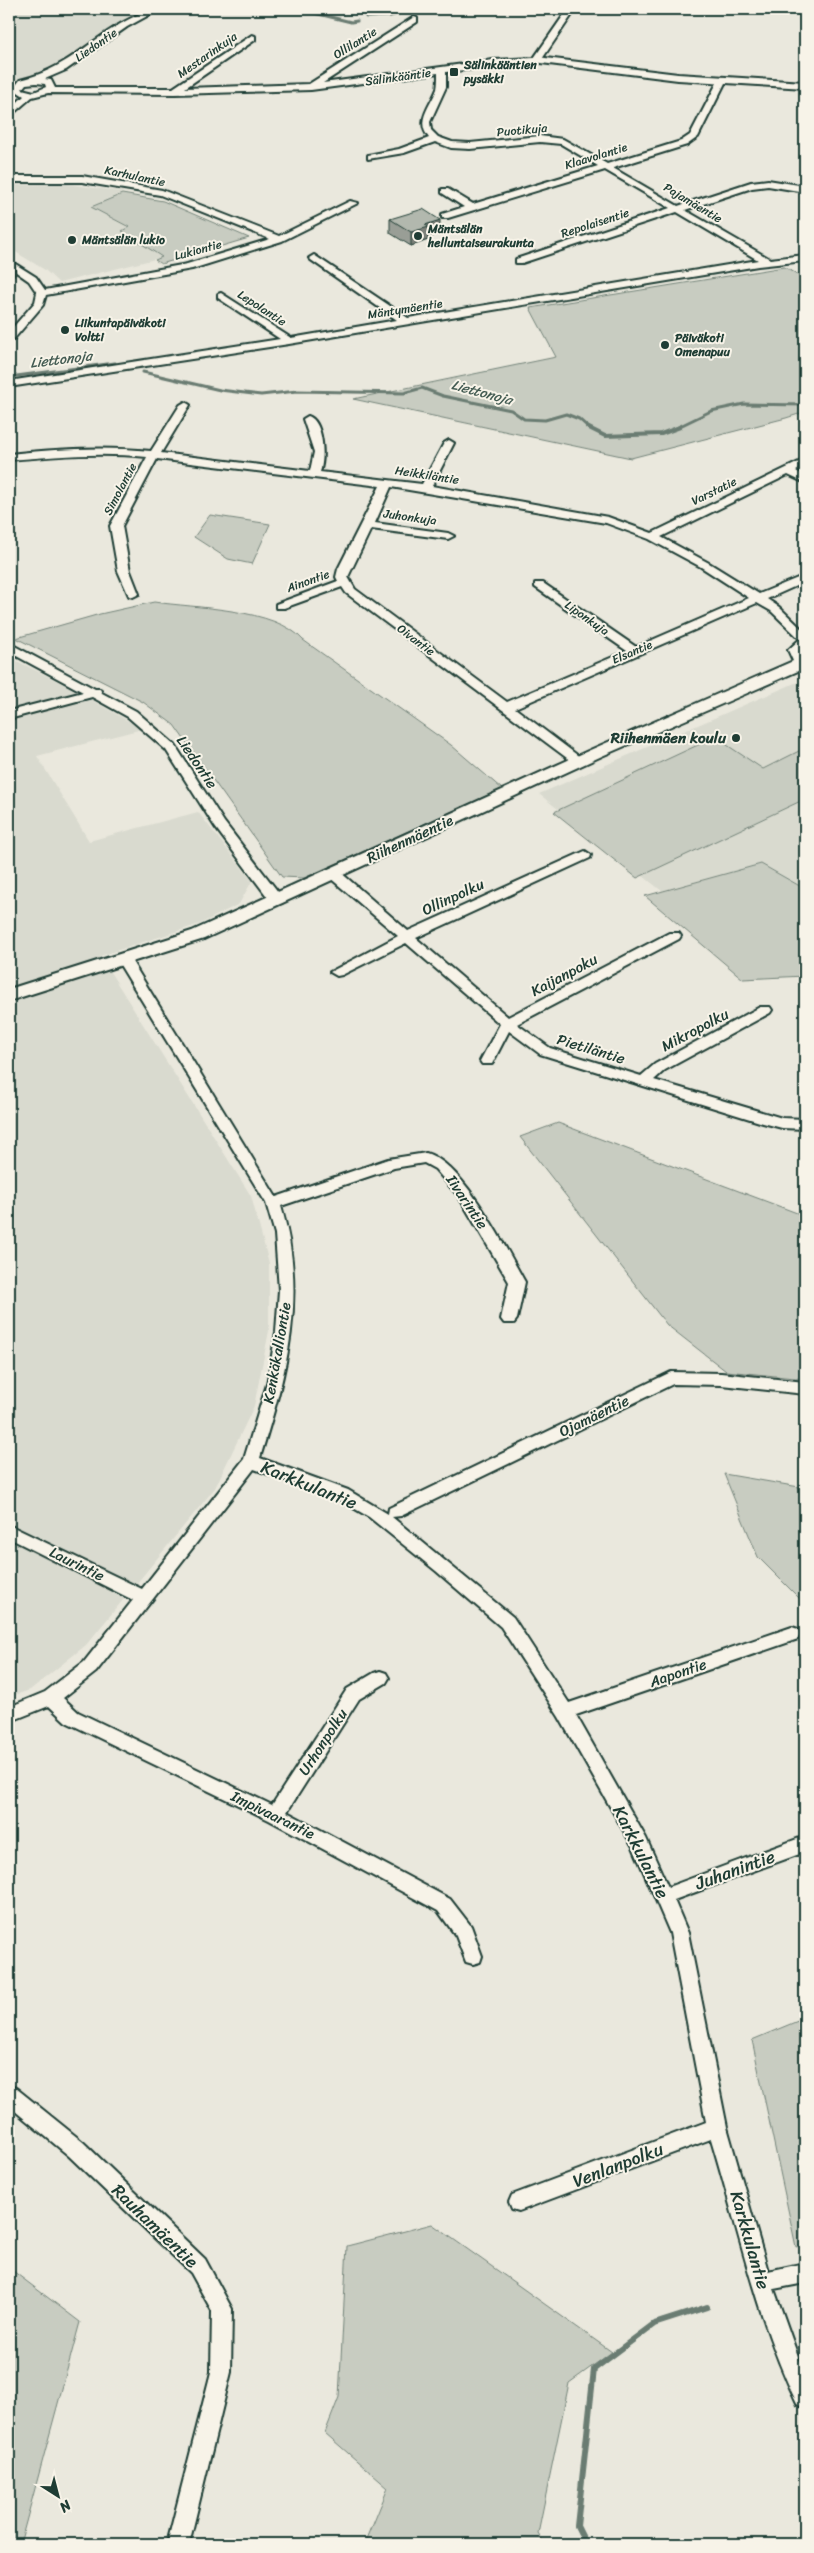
<svg xmlns="http://www.w3.org/2000/svg" width="814" height="2553" font-family="Sriracha,sans-serif">
  <style>
    .built { fill: #d9dacf }
    .green { fill: #c8ccc1; stroke: #74847a }
    .lines { fill: none; stroke-linecap: round; stroke-linejoin: round }
    .stream-far2 { stroke: #6a7c72; stroke-width: 3 }
    .stream-far1 { stroke: #6a7c72; stroke-width: 4 }
    .stream { stroke: #6a7c72; stroke-width: 6 }
    .street-casing { stroke: #1f3d34; stroke-width: 4 }
    .secondary-casing { stroke: #1f3d34; stroke-width: 4 }
    .street { fill: #f7f3e8; fill-rule: evenodd }
    .secondary { fill: #f7f3e8; fill-rule: evenodd }
    .wall { fill: #999e96; stroke: #1f3d34 }
    .shaded-wall { fill: #7d817a; stroke: #1f3d34 }
    .building { fill: #b2b8ae; stroke: #1f3d34 }
    .poi-dot { fill: #1f3d34; stroke: #f7f3e8; stroke-width: 2 }
    .labels { text-anchor: middle; stroke-width: 4; stroke-linejoin: round; paint-order: stroke }
    .far-street-label { font-size: 12px; fill: #1f3d34; stroke: #f7f3e8 }
    .far-poi-label { font-size: 12px; font-weight: bold; fill: #1f3d34; stroke: #f7f3e8; text-anchor: start }
    .far-water-label { font-size: 14px; font-style: italic; fill: #445c53; stroke: #f7f3e8 }
    .poi-label { font-size: 15px; font-weight: bold; fill: #1f3d34; stroke: #f7f3e8; text-anchor: end }
    .street-label { font-size: 15px; fill: #1f3d34; stroke: #f7f3e8 }
    .near-street-label { font-size: 18px; fill: #1f3d34; stroke: #f7f3e8 }
  </style>
  <rect width="100%" height="100%" fill="#eae8dd"/>
  <filter id="ink" filterUnits="userSpaceOnUse"><feTurbulence type="fractalNoise" baseFrequency=".02" numOctaves="2"/><feDisplacementMap in="SourceGraphic" scale="10" xChannelSelector="R" yChannelSelector="G"/><feConvolveMatrix kernelMatrix="1 2 1 2 8 2 1 2 1" color-interpolation-filters="sRGB"/></filter>
  <g filter="url(#ink)">
    <path class="built" d="M9 9H155L45 80 22 81 9 79Z
      M67 184 124 192 91 207 130 228 122 231 163 257 59 283 45 270 9 248V185Z
      M9 657 69 687 142 729 37 756 89 841 198 812 252 881 239 904 200 924 100 956 251 1196 269 1263V1331L254 1406 215 1488 86 1645 30 1690 9 1697Z
      M795 683H805V889L761 864 662 891 539 794Z"/>
    <path class="green" d="M122 194 163 201 249 238 161 264 155 260 162 257 122 231 129 227 91 207Z
      M784 267 805 278V412L786 418 631 458 353 399 556 357 530 308Z
      M210 515 270 524 252 564 228 559 194 537Z
      M154 602C194 608 276 608 303 640L451 745 502 789 304 878 282 877 174 725 143 702 16 638 100 614Z
      M715 737 763 769 805 748V799L637 878 554 812Z
      M761 864 805 889V976L743 979 645 896Z
      M558 1123 797 1213H805V1379L726 1371 667 1325 520 1137Z
      M724 1474 805 1488V1604L758 1557Z
      M805 2018V2245L796 2247 752 2040Z
      M432 2224 612 2352 569 2383 538 2533 545 2544H365L388 2488 325 2433 339 2397 347 2246Z
      M9 2268 80 2322 20 2544H9Z"/>
    <g class="lines">
      <path class="stream-far2" d="M302 10 351 22 357 21
        M366 17 390 16 415 9
        M143 372 220 390 261 395 297 391 404 393 422 388 443 396 511 410 524 419 545 420 566 414 579 419 589 428
        M9 377 115 363
        M676 428 711 411 744 404 805 405"/>
      <path class="stream-far1" d="M587 427 605 436 661 434 680 427"/>
      <path class="stream" d="M586 2544 577 2526 594 2369 654 2324 707 2307"/>
      <g class="street-casing">
        <path id="street" d="M150 9H160L127 27 66 70 45 79 51 80 55 88H173L252 35 255 36V40L185 88 309 84 414 17 417 18V22L323 83 493 60 534 58 568 9H576L540 62 446 72V87L430 122 431 130 438 137 452 142 470 143 540 136 563 139 607 164 681 141 690 135 718 81 725 79 726 81 698 137 687 145 613 168 678 206 751 182 768 180 805 186V192L768 186 752 188 685 210 770 259 805 255V261L758 266 289 344 9 387V381L280 339 218 298V294L221 293 291 338 397 320 311 260 309 258 314 255 408 318 758 260 677 212 522 263H516V259L670 208 605 170 448 218H442V214L464 207 442 193V189H448L473 204 598 166 561 144 540 142 470 149 451 148 435 142 404 153 368 159V155L399 149 429 138C415 121 430 107 437 89 438 84 438 78 438 73L311 90 175 94 48 93 32 97 9 117V110L24 96 13 89 20 80C64 70 85 44 122 23 131 18 141 13 150 9ZM36 83 45 84 46 87 34 92 22 89 26 84Z
          M9 176H82L162 190 279 236 350 201 358 203 282 241 192 269 46 295 43 305 13 340 9 341V332L35 302 37 293 29 281 9 267V260L36 277 45 290 187 264 270 239 160 195 82 182H9Z
          M185 402 190 405 161 453 310 471 314 452 303 419 308 416C324 421 325 459 320 472L422 484 444 443 449 440 454 443 432 486 608 517 652 533 805 459V466L796 471 805 476V483L788 475 661 537 709 563 759 594 805 575V582L767 599 779 607 805 632V641L801 640 771 611 757 603 515 708 585 761 583 764H575L346 593 342 587 284 608H276V604L338 581 336 577 338 569 380 486 157 459 122 526 130 571 139 594 133 597 129 596 118 571 110 526 147 457C101 452 56 456 9 460V454C57 449 103 446 151 451L180 405ZM391 487 606 523 649 539 701 567 749 598 636 647 543 583H535V587L627 651 507 702 355 589 348 577 371 529 448 539 454 536 448 533 375 523Z
          M9 643 95 689H100L102 693 136 711 175 745 224 822 282 897 284 900 282 903H272L215 827 166 750 128 717 92 697 9 719V711L83 692 9 652Z
          M585 851 591 855 590 858 416 938 508 1017 669 933H679L681 936 679 939 517 1024 550 1048 641 1076 655 1064 760 1007H770L772 1010 770 1013 665 1070 654 1080 782 1118 805 1119V1129L782 1128 763 1123 540 1054 509 1031 492 1064H482L480 1061 500 1024 406 943 342 975 337 976 330 972 398 936 329 877 328 874 329 871H339L408 931Z
          M124 956 131 960 276 1197 388 1159 426 1153C464 1164 505 1247 525 1282L517 1319 514 1323H504L501 1319 509 1282 459 1197 435 1169 424 1163 394 1168 281 1206C308 1296 287 1371 260 1458L348 1490 388 1514 389 1508 671 1372 721 1373 805 1382V1394L721 1385 673 1384 401 1516 392 1517 513 1617 569 1703 792 1627 798 1629 800 1634 798 1639 576 1715 646 1838 668 1887 805 1836V1852L674 1900 688 1933 727 2127 768 2271 805 2263V2283L774 2289 805 2376V2408L798 2405C757 2321 738 2228 711 2139L519 2211 512 2209 509 2202 512 2195 706 2122 670 1933 633 1847 559 1717 501 1627 436 1571 369 1517 336 1498 254 1469 96 1672 63 1698 78 1712 272 1805 347 1689 374 1673 380 1671 386 1673 389 1678 386 1683 359 1699 287 1812 450 1899 471 1926 482 1956 480 1962 473 1964 466 1962 456 1936 438 1911 269 1820 66 1722 49 1706 9 1722V1707L45 1692 84 1662 133 1600 9 1538V1525L142 1589 244 1459 267 1384 276 1332 279 1290 275 1234 266 1203 117 960Z
          M9 2085 16 2088 83 2142 205 2259 232 2309 231 2372 189 2544H167L211 2372 212 2311 191 2273 69 2156 9 2106Z"/>
      </g>
      <g class="secondary-casing">
        <path id="secondary" d="M537 57 678 74 805 82V88L678 80 533 62 531 60Z
          M805 637V668L602 756 204 939 9 1001V989L192 931 590 750 793 661 788 650 800 639Z"/>
      </g>
      <use href="#street" class="street"/>
      <use href="#secondary" class="secondary"/>
    </g>
    <path class="wall" d="M390 219 440 234 429 237 428 240 411 246 390 233Z"/>
    <path class="shaded-wall" d="M440 220V234L428 237V240L411 246V232L425 225Z
      M14 257 16 274 9 279V260Z"/>
    <path class="building" d="M423 209 440 220 425 225 429 227 411 232 390 219Z
      M9 255 14 257 9 260Z"/>
  </g>
  <g class="poi-dot">
    <rect x="449" y="67" width="10" height="10" rx="2.5"/>
    <circle cx="418" cy="236" r="5"/>
    <circle cx="72" cy="240" r="5"/>
    <circle cx="65" cy="330" r="5"/>
    <circle cx="665" cy="345" r="5"/>
    <circle cx="736" cy="738" r="5"/>
  </g>
  <g class="labels">
    <g class="far-street-label">
      <text transform="translate(355 43) rotate(-32)" y="4">Ollilantie</text>
      <text transform="translate(96 45) rotate(-35)" y="4">Liedontie</text>
      <text transform="translate(207 55) rotate(-35)" y="4">Mestarinkuja</text>
      <text transform="translate(398 77) rotate(-8)" y="4">Sälinkääntie</text>
      <text transform="translate(522 130) rotate(-5)" y="4">Puotikuja</text>
      <text transform="translate(596 156) rotate(-17)" y="4">Klaavolantie</text>
      <text transform="translate(135 176) rotate(12)" y="4">Karhulantie</text>
      <text transform="translate(693 203) rotate(31)" y="4">Pajamäentie</text>
      <text transform="translate(595 223) rotate(-18)" y="4">Repolaisentie</text>
      <text transform="translate(198 250) rotate(-15)" y="4">Lukiontie</text>
      <text transform="translate(262 308) rotate(33)" y="4">Lepolantie</text>
      <text transform="translate(405 309) rotate(-9)" y="4">Mäntymäentie</text>
      <text transform="translate(427 475) rotate(9)" y="4">Heikkiläntie</text>
      <text transform="translate(120 489) rotate(-62)" y="4">Simolantie</text>
      <text transform="translate(714 491) rotate(-26)" y="4">Varstatie</text>
      <text transform="translate(410 517) rotate(8)" y="4">Juhonkuja</text>
      <text transform="translate(308 581) rotate(-20)" y="4">Ainontie</text>
      <text transform="translate(587 618) rotate(35)" y="4">Liponkuja</text>
      <text transform="translate(416 640) rotate(37)" y="4">Oivantie</text>
      <text transform="translate(632 652) rotate(-23)" y="4">Elsantie</text>
    </g>
    <g class="far-poi-label">
      <text x="464" y="69">Sälinkääntien<tspan x="464" dy="14">pysäkki</tspan></text>
      <text x="428" y="233">Mäntsälän<tspan x="428" dy="14">helluntaiseurakunta</tspan></text>
      <text x="82" y="244">Mäntsälän lukio</text>
      <text x="75" y="327">Liikuntapäiväkoti<tspan x="75" dy="14">Voltti</tspan></text>
      <text x="675" y="342">Päiväkoti<tspan x="675" dy="14">Omenapuu</tspan></text>
    </g>
    <g class="far-water-label">
      <text transform="translate(61 359) rotate(-7)" y="5">Liettonoja</text>
      <text transform="translate(482 392) rotate(15)" y="5">Liettonoja</text>
    </g>
    <g class="poi-label">
      <text x="726" y="743">Riihenmäen koulu</text>
    </g>
    <g class="street-label">
      <text transform="translate(197 762) rotate(56)" y="5">Liedontie</text>
      <text transform="translate(410 839) rotate(-25)" y="5">Riihenmäentie</text>
      <text transform="translate(453 897) rotate(-25)" y="5">Ollinpolku</text>
      <text transform="translate(564 975) rotate(-28)" y="5">Kaijanpoku</text>
      <text transform="translate(695 1030) rotate(-28)" y="5">Mikropolku</text>
      <text transform="translate(591 1049) rotate(17)" y="5">Pietiläntie</text>
      <text transform="translate(467 1202) rotate(56)" y="5">Iivarintie</text>
      <text transform="translate(277 1353) rotate(-80)" y="5">Kenkäkalliontie</text>
      <text transform="translate(594 1416) rotate(-26)" y="5">Ojamäentie</text>
      <text transform="translate(77 1564) rotate(26)" y="5">Laurintie</text>
      <text transform="translate(678 1673) rotate(-19)" y="5">Aapontie</text>
      <text transform="translate(323 1742) rotate(-57)" y="5">Urhonpolku</text>
      <text transform="translate(273 1815) rotate(26)" y="5">Impivaarantie</text>
    </g>
    <g class="near-street-label">
      <text transform="translate(309 1485) rotate(22)" y="6">Karkkulantie</text>
      <text transform="translate(641 1852) rotate(63)" y="6">Karkkulantie</text>
      <text transform="translate(735 1870) rotate(-20)" y="6">Juhanintie</text>
      <text transform="translate(618 2165) rotate(-21)" y="6">Venlanpolku</text>
      <text transform="translate(155 2226) rotate(44)" y="6">Rauhamäentie</text>
      <text transform="translate(750 2240) rotate(74)" y="6">Karkkulantie</text>
    </g>
  </g>
  <rect width="814" height="2553" fill="none" stroke="#f7f3e8" stroke-width="30"/>
  <rect x="15" y="15" width="784" height="2523" fill="none" stroke="#1f3d34" stroke-width="2" filter="url(#ink)"/>
  <g transform="translate(58 2496) rotate(144)" stroke="#f7f3e8" stroke-width="4" paint-order="stroke">
  <path d="M0-4L9 19L0 12L-9 19Z" fill="#1f3d34"/>
  <text y="-8" font-size="14" font-weight="bold" text-anchor="middle" fill="#1f3d34">N</text>
  </g>
</svg>
